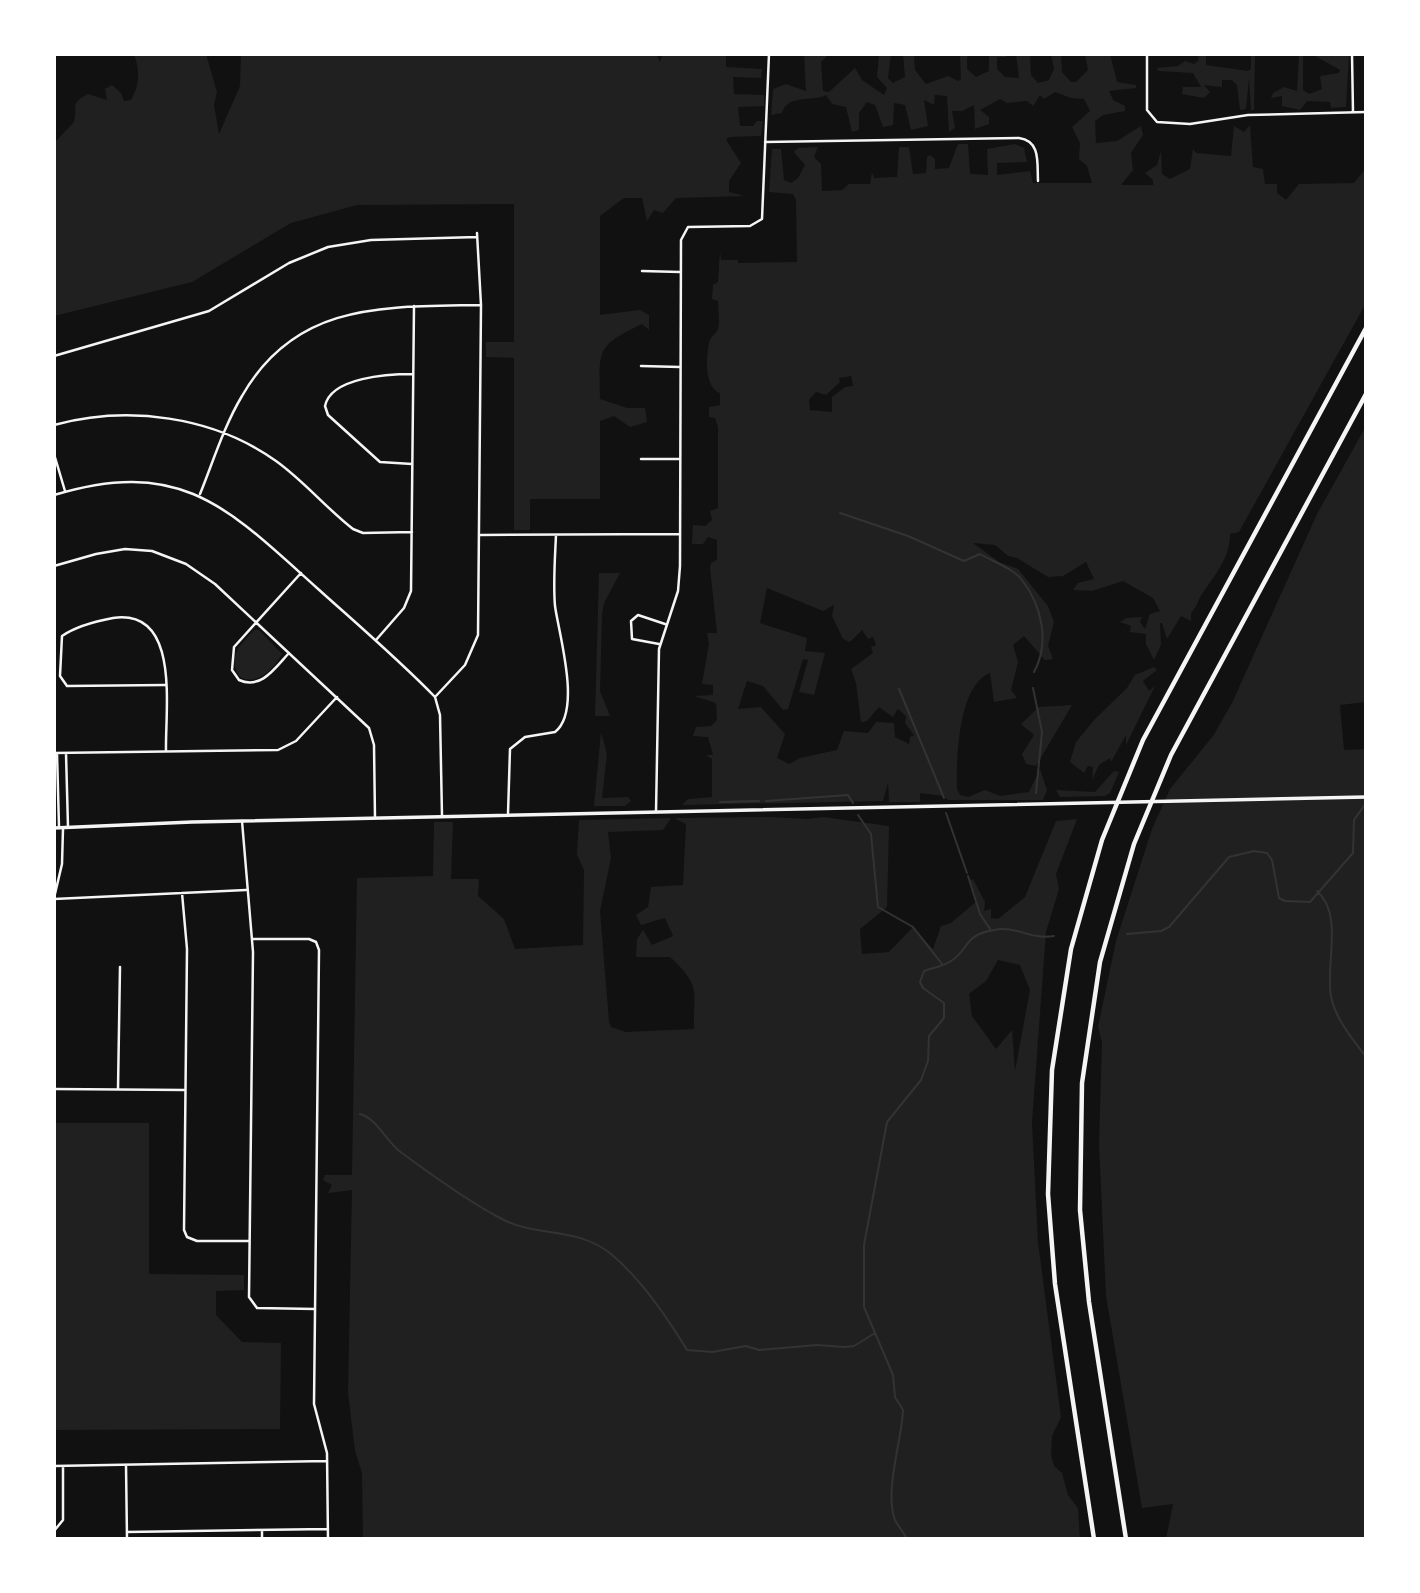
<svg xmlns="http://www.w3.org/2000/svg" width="1420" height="1593" font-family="'Alegreya Sans',sans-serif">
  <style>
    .green { fill: #202020; fill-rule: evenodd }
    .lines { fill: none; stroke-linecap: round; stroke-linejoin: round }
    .stream { stroke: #333; stroke-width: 2 }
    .minor { stroke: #f5f5f5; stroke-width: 2.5 }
    .tertiary { stroke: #f5f5f5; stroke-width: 3.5 }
    .motorway { stroke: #f5f5f5; stroke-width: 4.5 }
  </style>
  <rect width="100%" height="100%" fill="#111"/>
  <path class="green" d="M134 54H206L217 92 214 105 219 134 240 86 241 54H656L660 62 663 54H726V67L762 69 761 78 733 77 734 94 764 95V106L738 107 740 126H753L757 121H763L761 136 729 137 726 140 741 163 729 181V192L744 196 676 198 663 213 654 210 647 221 642 198H624L600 216V315L640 310 649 315V330L642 324C596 346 599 349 600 399L627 408H645L647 422 630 427 614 416 600 421V499H530V530H514V358L486 357V342H514V204L357 205 291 223 192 282 54 316V143L74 122C78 105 69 104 88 94L107 100 105 89 112 85 121 93 124 101 131 100C140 84 140 71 134 54Z
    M804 54H829L821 62 823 91 829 92 855 68 862 80 884 95 887 88 877 77 879 54H891L888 78 893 83 905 77 903 54H923L914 56 915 70 926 84 948 76 958 81 961 79 960 54H977L967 57V69L976 77 989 71V54H1006V57H997V69L1005 77 1019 78 1016 54H1030L1031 75 1038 83 1049 80 1054 69 1051 54H1061L1062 72 1071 82H1076L1088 70 1085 54H1110L1117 82 1136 85V88L1109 91 1113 100 1125 106V111L1103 115 1095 121 1096 143 1117 141 1141 126 1143 135 1131 153 1133 170 1121 185H1153V180L1145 173 1157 165 1161 151 1162 174 1170 179 1190 169 1193 149 1196 153 1231 156 1234 126 1244 132 1250 125 1253 167 1263 169 1265 184H1277V193L1286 200 1299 184 1354 183 1366 168V303L1239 532 1230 534C1231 556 1214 577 1202 594 1197 601 1198 606 1191 613V621L1181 616 1167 639 1162 623H1160L1161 645 1154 660 1146 644V634L1130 632 1131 626 1120 622 1127 618 1142 617 1140 622 1145 629 1150 614 1160 611 1153 598 1123 581 1092 591 1073 590 1078 583 1094 579 1086 562 1063 576 1048 577 1017 558 1008 556 995 545 973 543 999 562 1018 569 1048 606 1054 622 1048 646 1053 659 1045 660 1024 636 1013 645 1018 662 1011 690 1017 698 994 702 990 673C958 685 956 760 957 789L960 795 968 797 985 790 1000 796 1029 792 1040 769 1047 790 1043 800H948L944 796 920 793V802H889L888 783 883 801 682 805 688 799 712 797V759L706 755H713L708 737 693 736 696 727 711 726 717 720 716 703 694 696 713 695V685L702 684 709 644 707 633H717L710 568 711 563 717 560V540L708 537 703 544H692L693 525 705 526 712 520 710 511 718 508V427L715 418 709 417V407L720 405V393C704 387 706 358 709 343 710 337 716 334 718 329 720 321 718 310 718 301L712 299 713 285 718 282 720 251 721 260H738V263L797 262 796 200 793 194 769 192 772 149H781L784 180 791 183 798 178 805 165 794 152 798 148 818 147 814 157 821 164 822 191 842 190 849 184H870L872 172 874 178 897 177 899 147H909L913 174 926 173 927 157 930 155 935 159V169L949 168 958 144H968L970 174 988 175 987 149 1015 144 1024 148 1027 162 997 163V175L1030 171 1033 183H1092L1087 166 1079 159 1080 143 1072 127 1090 111 1084 99 1071 98 1055 92 1044 99 1040 95 1033 106 1027 101 1007 103 1000 99 980 110 989 117V124L975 129 974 105 962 111H952L955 128 949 132 947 96 935 95 934 105 924 100 928 126 911 130 905 105 894 103 893 125 883 127 875 105 867 102 859 113V130L852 132 846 107 832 104 826 95C813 102 787 94 782 113L771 115 773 89 786 84 806 91ZM851 376 853 386 845 387 832 397V412L810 410 809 400 816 392 826 395 840 382 839 378ZM767 588 823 611 834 605 832 616 843 639 850 642 862 630 868 639 873 637 876 645 871 647 873 653 851 669 856 683 861 722 867 721 879 707 893 717 898 709 906 716 905 723 914 735 910 737 909 744 895 737 894 723 876 722 868 733 844 731 837 750 800 758 789 764 777 758 785 734 761 707 738 709 747 681 763 686 783 710 788 709 803 659 808 660 799 692 814 695 825 653 805 651 807 638 760 623Z
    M1199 54H1206V65L1248 71 1251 69V54H1255L1254 110H1251L1249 78 1246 109 1240 110 1237 85 1232 80H1222V87L1204 85 1210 92 1204 98 1182 94 1183 87H1201L1193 73 1158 71 1157 68 1178 66 1185 61 1194 64 1198 61Z
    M1299 54H1303V90L1309 94 1322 89 1320 76 1339 73 1340 70 1312 54H1349L1346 107 1331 108 1330 102 1307 101 1300 110 1282 106V96L1271 98 1273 93 1284 87 1297 91Z
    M1366 426V702L1340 705 1344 750 1366 749V1539H1166L1173 1504 1142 1508 1106 1296 1099 1144 1102 1042 1098 1027 1116 941 1152 829 1170 789 1213 736 1232 703 1317 514Z
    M599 573H620L604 603 602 614 600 691 610 716H595Z
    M254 630H259L282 654C273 669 258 686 240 677 226 657 241 644 254 630Z
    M1154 667 1157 670 1143 681 1149 691 1155 686 1126 745V735L1111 762 1110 758 1099 765 1092 780 1093 767 1088 766 1084 773 1070 762 1076 742 1095 719 1127 688 1135 675Z
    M1072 705 1036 766 1026 764 1022 754 1034 735 1021 724 1039 707Z
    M601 732 607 754 602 798 628 797 631 801 625 806H594Z
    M1114 771 1119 772 1110 793 1105 796 1060 797 1056 790 1095 792Z
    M770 817 808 819 823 817 889 826 887 907 860 929 862 954 889 952 913 927 933 949 941 926 951 923 977 901 970 880 973 879 985 902 984 911 991 909V918L998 919 1025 897 1056 821 1077 819 1056 874 1059 889 1046 932 1032 1122 1038 1242 1061 1417 1052 1436 1051 1455 1054 1466 1062 1473 1068 1495 1078 1508 1080 1539H363L362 1473 355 1451 348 1393 352 1190 328 1193 332 1185 323 1180 325 1175H352L357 878 433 876 434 822H453L451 879H479L478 896 504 919 515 949 583 945 584 870 577 855 579 820 671 818 663 830 608 832 611 858 600 911 609 1021 611 1027 626 1032 694 1029C693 990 702 987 670 957H636L637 939 643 930 652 945 673 936 665 918 641 925 636 915 648 907 651 887 683 885 686 824 674 818ZM998 960 1020 965 1030 990 1015 1071 1012 1030 996 1049 972 1016 969 994 986 981Z
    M54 1123H149V1274L244 1275V1290L216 1291V1315L242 1342 281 1343 280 1429 54 1430Z"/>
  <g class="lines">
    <path class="stream" d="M840 513 908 536 964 561 980 554C992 561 1014 569 1022 580 1042 606 1050 643 1034 672
      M1033 688 1042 732 1036 793
      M899 689 944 798
      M766 801 848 795 853 803
      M720 802 759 801
      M946 813 967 873
      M858 815 871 834 878 907 913 927 942 964
      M968 876 980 914 990 929
      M1317 891C1344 915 1325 965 1331 996 1335 1019 1353 1039 1366 1057
      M1127 934 1161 931 1169 927 1229 857 1254 851 1267 853 1272 860 1279 898 1285 901 1310 902 1353 853 1354 820 1366 803
      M360 1114C378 1119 386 1142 402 1153 433 1176 466 1200 500 1218 536 1238 577 1226 611 1254 640 1278 667 1317 687 1350L712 1352 746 1346 759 1350 817 1345 844 1347 854 1346 875 1333
      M907 1539C904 1533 898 1526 895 1520 884 1491 902 1440 903 1410L895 1397 893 1375 864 1307V1245L887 1122 921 1080 928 1061 929 1036 944 1018V1003L923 988 920 982 924 971C932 968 944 966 951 961 970 949 963 935 994 930 1016 925 1029 940 1054 936"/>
    <path class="minor" d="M1147 54V110L1157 122 1190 124 1248 115 1366 112
      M1352 54 1353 112
      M765 142 1019 138C1041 141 1037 163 1038 181
      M642 271 680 272
      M54 356 209 311 289 263 328 247 371 240 477 237
      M641 366 680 367
      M54 425C128 405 213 416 276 461 304 481 326 508 353 529L363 533 412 532
      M54 454 65 491
      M641 459H680
      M412 464 380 462 328 415 325 406C331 377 389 374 413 374
      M200 494C213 462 224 426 242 396 296 301 385 307 481 305
      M54 495C182 456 229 509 317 588 357 624 398 659 435 697L440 715 442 816
      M481 535 680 534
      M54 566 96 554 125 549 152 551 186 564 215 584 369 728 374 745 375 818
      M376 640 404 608 411 591 414 306
      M659 644 632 639 631 621 638 615 665 624
      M289 653C275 668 261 690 239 680L232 670 234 647 301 573
      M165 685 67 686 60 676 62 636C75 627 97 621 113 618 181 608 165 709 166 751
      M435 697 465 665 478 635 481 305 477 233
      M54 753 278 750 296 741 337 697
      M57 753 59 827
      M66 753 68 827
      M656 812 659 649 678 591 680 566 681 240 688 227 750 226 762 219 769 54
      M508 814 510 749 525 737 555 732C582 711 559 635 555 606 553 583 555 558 556 535
      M242 821 253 952 249 1297 257 1308 315 1309
      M182 893 187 949 184 1230 187 1237 197 1241H249
      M54 898 62 864 63 829
      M54 899 246 890
      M252 939H309L316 942 319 950 314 1404 327 1453 328 1539
      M54 1089 185 1090
      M118 1089 120 967
      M126 1465 127 1539
      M54 1466 327 1461
      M262 1530V1539
      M54 1531 63 1520V1466
      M127 1532 328 1529"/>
    <path class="tertiary" d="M54 828 192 822 1366 797"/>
    <path class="motorway" d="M1094 1539 1055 1284 1048 1194 1052 1070 1071 949 1102 840 1143 740 1366 328
      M1126 1539 1089 1302 1080 1210 1082 1083 1100 962 1134 844 1171 755 1366 394"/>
  </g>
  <rect width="1420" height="1593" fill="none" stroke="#ffffff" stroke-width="112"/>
</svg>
